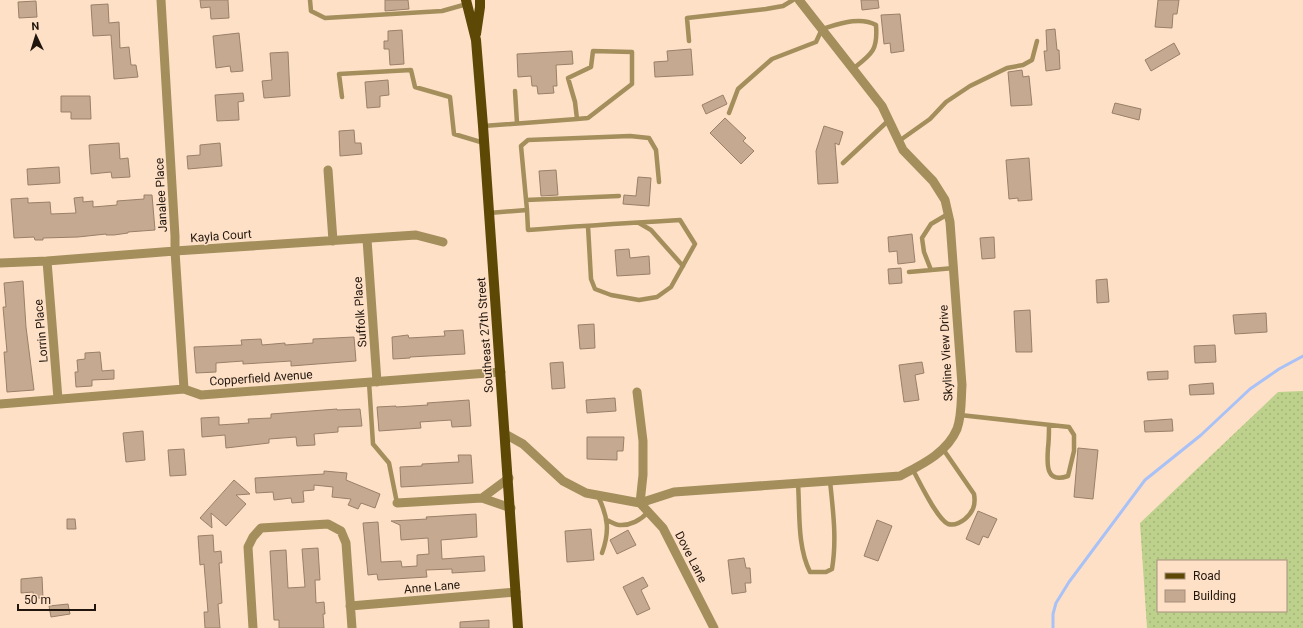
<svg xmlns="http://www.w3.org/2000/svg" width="1303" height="628" font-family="Roboto,sans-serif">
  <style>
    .grass { fill: url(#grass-dots); fill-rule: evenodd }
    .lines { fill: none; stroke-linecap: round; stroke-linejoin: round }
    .stream { stroke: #a8c1f6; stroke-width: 3 }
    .building { fill: #c6a991; stroke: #9a8068 }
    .service { stroke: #a38e5c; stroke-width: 4.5 }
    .minor { stroke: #a38e5c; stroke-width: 9 }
    .primary { stroke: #5d4805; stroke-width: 10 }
    .labels { text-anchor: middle; stroke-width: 3; stroke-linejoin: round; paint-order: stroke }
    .street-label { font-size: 12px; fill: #21160d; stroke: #fee0c7 }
  </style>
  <defs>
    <pattern id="grass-dots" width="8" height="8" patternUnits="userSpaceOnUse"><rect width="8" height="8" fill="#bed18c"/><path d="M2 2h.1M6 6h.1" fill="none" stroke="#a3b378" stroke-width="1.8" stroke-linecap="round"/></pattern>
  </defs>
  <rect width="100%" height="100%" fill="#fee0c7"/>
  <path class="grass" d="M1303 391V628H1147L1140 523 1278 392ZM1158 561H1286V611H1158Z"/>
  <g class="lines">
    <path class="stream" d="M1053 628V614L1056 603 1069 582 1145 480 1201 435 1250 389 1279 369 1303 356"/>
  </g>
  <path class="building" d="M200 0H228L229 18 211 19 210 7 201 8Z
    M385 0H408L409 9 385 11Z
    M861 0H878L879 8 862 10Z
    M1158 0H1179L1177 14H1173L1172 28 1155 27Z
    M36 1 37 17 19 18 18 2Z
    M108 4 109 23 119 22 120 48 129 47 131 65H136L138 77 114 79 111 35 93 36 91 5Z
    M900 14 904 51 891 53 890 43 884 44 881 15Z
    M1055 29 1057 50H1059L1060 69 1046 71 1044 51H1047L1046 30Z
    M402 30 404 64 390 65 389 49H384V41H388V31Z
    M239 33 243 71 231 72 230 66 216 68 213 36Z
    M1174 43 1180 54 1151 71 1145 60Z
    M691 49 693 75 655 77 654 62 668 61 667 51Z
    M572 51 573 64 556 65 557 86H553L554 93 538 94 537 86H532L531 76 518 77 517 54Z
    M288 52 290 96 264 98 262 81 272 80 270 53Z
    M1022 70 1023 77 1029 76 1032 105 1011 106 1008 72Z
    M388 80 389 95 380 96V107L367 108 365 82Z
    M243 93 244 101 238 102 239 120 217 121 215 95Z
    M723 95 727 104 706 114 702 105Z
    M61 96H90L91 119H71V112H61Z
    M1115 103 1141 109 1139 120 1112 113Z
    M725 118 746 138 743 141 754 151 741 164 710 133Z
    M824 126 843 132 839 145 835 143 838 183 818 184 816 151Z
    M354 130 355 143H361L362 154 340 156 339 131Z
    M119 143 120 159 128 158 130 177 112 178 111 172 91 174 89 145Z
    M220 143 222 166 188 169 187 156 200 155V145Z
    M1029 158 1032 200 1018 201V198L1009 199 1006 160Z
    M59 167 60 183 28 185 27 169Z
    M556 170 558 195 541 196 539 171Z
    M638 177 651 178 649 206 623 204 624 195 636 196Z
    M144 195H152L155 230 128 232V233L114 235H106V234L78 237 43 238V240H35L34 237 14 238 11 199 28 198V203L50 202 51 214 76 213 74 198 83 197V202L93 201V207L117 205V201L144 199Z
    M912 234 915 262 898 264 897 251 889 252 888 237Z
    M994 237 995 258 982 259 980 238Z
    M629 249 630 258 649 256 650 274 617 276 615 250Z
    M901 268 902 283 889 284 888 269Z
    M1107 279 1109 302 1097 303 1096 280Z
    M23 281 26 327 34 390 7 392 4 352H7L3 307H6L4 283Z
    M1030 310 1032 352H1016L1014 311Z
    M1266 313 1267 332 1235 334 1233 315Z
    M594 324 595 348 580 349 578 325Z
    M463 330 465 354 410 357V358L393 359 392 337 408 335 409 338 445 336 444 331Z
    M354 337 356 361 291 366V361L243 364V361L216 363V372L196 373 194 347 242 345 241 340 261 339 262 345 285 343V345L313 343V339Z
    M1215 345 1216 362 1195 363 1194 346Z
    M100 352 102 371 114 370V379L92 380V386L76 387 75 372H78L77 360 85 359V353Z
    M563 362 565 388 552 389 550 363Z
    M922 362 924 373 915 375 919 400 904 402 899 365Z
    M1168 371V379L1148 380 1147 372Z
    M1213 383 1214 394 1190 395 1189 385Z
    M615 398 616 411 587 413 586 400Z
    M469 400 471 426 452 427 451 420 420 422 421 428 379 431 377 407 396 406V407L428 405 427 403Z
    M337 409V410L360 409 362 426 338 427V432L314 434 315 445 297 446 296 437 269 439V443L226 448 225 435 202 437 201 418 219 417V425L249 423 248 419 271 418V414Z
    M1172 419 1173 431 1145 432 1144 421Z
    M143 431 145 460 126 462 123 433Z
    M587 437H624L623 451H617V460L587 459Z
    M1078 448 1098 450 1093 499 1074 497Z
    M184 449 186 475 170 476 168 450Z
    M458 455H471L473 483 401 487 400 467 422 466V464L459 462Z
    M324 471 347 473 346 480 380 494 375 508 361 503 358 509 348 505 351 499 332 497 333 487 314 485V490L303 491 304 502 292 503 291 498 274 500 273 492 256 493 255 478 324 474Z
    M234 480 250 494 236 495 246 504 226 526 211 513 212 528 200 518Z
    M978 511 997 519 988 538 983 536 979 545 966 539Z
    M476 514 477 537 441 540 442 559 484 556 485 571 452 573V569L426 570 427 577 378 580 377 574 368 575 363 523 378 522 381 562 401 561 402 567 417 566V555L429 554 428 538 401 540 400 525 391 521 427 519 426 517Z
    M67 519H75L76 529H67Z
    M877 520 892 526 878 561 864 556Z
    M591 529 594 560 567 562 565 531Z
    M628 530 636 545 617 554 610 540Z
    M213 535 214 552 221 551 222 563H219L222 603 218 604 220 628H205L204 612H208L204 564 200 565 198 536Z
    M318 548 320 580H315L316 603 324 602 325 614H323L324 628H279V620H274L270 551 286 550 288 588 305 587 302 549Z
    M744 558 746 568H750L751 583H745L746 592 732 594 728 560Z
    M42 577 43 598H34L33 592 21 593V579Z
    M643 577 648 586 641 590 650 609 637 615 623 587Z
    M68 604 70 614 51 617 49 606Z
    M489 620V628H460V622Z"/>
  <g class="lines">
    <path class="service" d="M310 0 311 11 325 18 442 11 467 4
      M689 41 687 18 766 9 783 6 793 0
      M515 91 517 123
      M342 97 339 74 411 70 415 87 450 97 454 134 484 143
      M729 113 738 89 772 59 816 42 822 29C839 24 860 16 876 25 878 50 872 54 854 68
      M483 126 577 119 588 118 632 84V52L593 51 591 67 568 78 575 102 577 119
      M899 141 930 119 946 102 970 86 1007 68 1023 65 1032 60 1037 41
      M843 163 889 120
      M526 200 619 196
      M527 210 528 230C579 226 629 223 680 220L695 244 671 287 657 297 639 300 611 295 595 289 591 279 588 226
      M489 213 527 210 521 146 528 140 630 136 649 138 656 150 659 182
      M639 223 651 230 683 266
      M931 270 924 252 922 238 931 224 948 214
      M909 272 954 268
      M369 382 373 444 389 463 397 503
      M960 415 1069 427 1074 435V451L1068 476C1045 484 1047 463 1048 448 1049 440 1049 433 1049 425
      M913 470C919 481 937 519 948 524 955 526 960 523 965 519 973 512 976 505 974 494L943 449
      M798 483C800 512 797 546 810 572H826L832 569C837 540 833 510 830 481
      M598 496C608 517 610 531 602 553
      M606 520C610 521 615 525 619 525 630 526 641 520 648 512"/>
    <path class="minor" d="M161 0 175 236V251L184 389
      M328 170 333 241
      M367 239 377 382
      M47 261 58 399
      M0 263 47 261 175 251 416 235 443 242
      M637 392 643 441V475L640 503 663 528 714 628
      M0 404 184 389 201 395 501 372
      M505 434 523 444 563 481 586 493 640 503 674 492 900 476C921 465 947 453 957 429 962 416 961 399 962 385L950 222 945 200 933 181 903 150 882 106 799 0
      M482 498 509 478
      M397 503 482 498 511 508
      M350 606 516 592
      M253 628 248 547 253 537 261 528 328 524 341 531 346 543 352 628"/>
    <path class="primary" d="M466 0 476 40 483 126 518 628
      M476 34 480 7V0"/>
  </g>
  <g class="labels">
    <g class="street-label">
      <text transform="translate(161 195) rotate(-93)" y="4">Janalee Place</text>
      <text transform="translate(221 236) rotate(-4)" y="4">Kayla Court</text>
      <text transform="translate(360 312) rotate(-94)" y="4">Suffolk Place</text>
      <text transform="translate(41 331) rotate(-95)" y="4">Lorrin Place</text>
      <text transform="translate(485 335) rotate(-94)" y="4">Southeast 27th Street</text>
      <text transform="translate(946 353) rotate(-93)" y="4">Skyline View Drive</text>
      <text transform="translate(261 378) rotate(-4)" y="4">Copperfield Avenue</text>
      <text transform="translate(691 557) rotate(63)" y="4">Dove Lane</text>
      <text transform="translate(432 587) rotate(-5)" y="4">Anne Lane</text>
    </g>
  </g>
  <rect x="1157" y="560" width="130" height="52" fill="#fee0c7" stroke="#a68f7d"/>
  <rect x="1165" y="573" width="20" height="6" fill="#5d4805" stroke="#a68f7d"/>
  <text x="1193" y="580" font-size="12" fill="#21160d">Road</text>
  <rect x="1165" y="590" width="20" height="12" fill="#c6a991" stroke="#a68f7d"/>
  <text x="1193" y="600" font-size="12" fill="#21160d">Building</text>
  <g transform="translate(36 36) rotate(356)" stroke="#fee0c7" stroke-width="3" paint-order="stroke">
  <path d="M0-3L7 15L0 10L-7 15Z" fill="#21160d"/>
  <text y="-6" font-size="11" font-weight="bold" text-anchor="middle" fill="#21160d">N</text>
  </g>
  <path d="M18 604v6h77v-6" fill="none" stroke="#21160d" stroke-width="2"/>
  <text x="24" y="604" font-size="12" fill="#21160d" stroke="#fee0c7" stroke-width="3" paint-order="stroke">50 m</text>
</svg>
